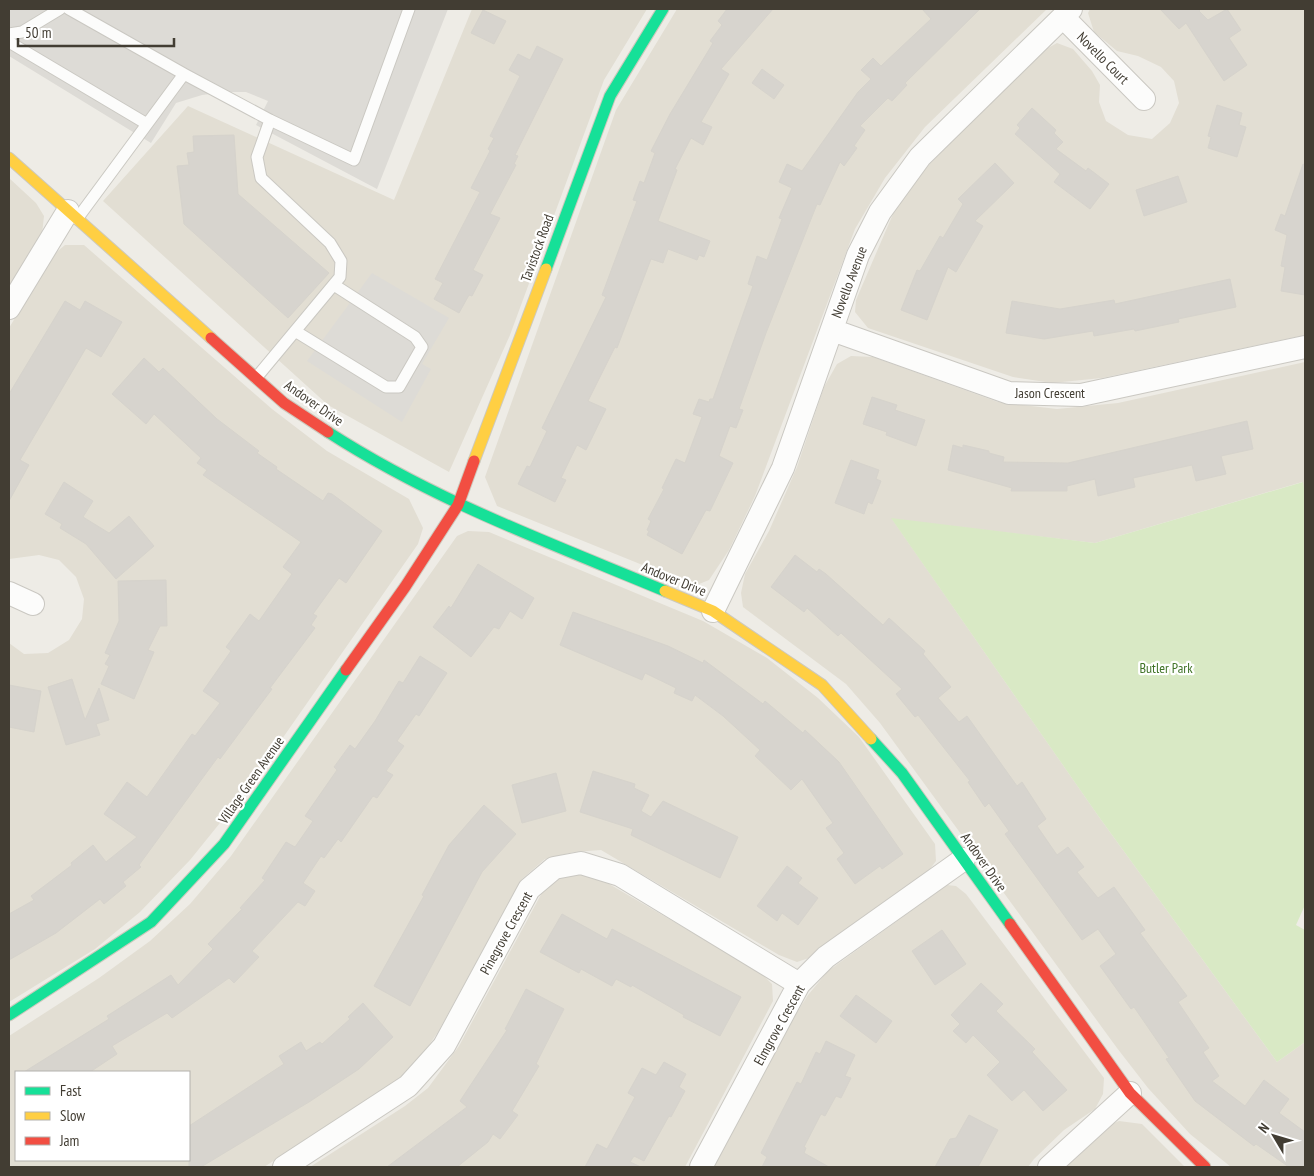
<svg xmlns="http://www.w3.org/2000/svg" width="1314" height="1176" font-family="'PT Sans Narrow',sans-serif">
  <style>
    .residential { fill: #e2ded3; fill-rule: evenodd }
    .green { fill: #d9e9c5 }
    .parking { fill: #dddbd6 }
    .building { fill: #d7d4ce; stroke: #d6d3cc }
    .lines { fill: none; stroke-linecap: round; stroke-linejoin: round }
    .lane-casing { stroke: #cac8c2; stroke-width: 13 }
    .street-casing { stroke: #cac8c2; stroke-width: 24 }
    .fast-casing { stroke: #cdc9bd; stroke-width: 13 }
    .slow-casing { stroke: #cdc9bd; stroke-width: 13 }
    .jam-casing { stroke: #cdc9bd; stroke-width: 13 }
    .lane { stroke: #fcfcfb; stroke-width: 11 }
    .street { stroke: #fcfcfb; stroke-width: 22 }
    .fast { stroke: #16e098; stroke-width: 11 }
    .slow { stroke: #ffcf43; stroke-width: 11 }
    .jam { stroke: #f24e42; stroke-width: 11 }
    .labels { text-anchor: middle; stroke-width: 4.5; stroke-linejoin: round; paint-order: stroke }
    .street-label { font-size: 14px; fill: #423d33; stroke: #fff }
    .park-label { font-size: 14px; fill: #407327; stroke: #fff }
  </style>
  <rect width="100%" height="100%" fill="#eeece6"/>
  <path class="residential" d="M472 9H647L604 80 510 335 449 472 328 405 103 201 188 106 394 200Z
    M677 9H1047L925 127 885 178 855 229 755 496 729 550 709 580 699 584 682 581 497 506 485 477 616 110Z
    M1090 9H1305V335L1102 378 1052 383 1013 377 868 328 855 312 856 300 896 207 920 174 1039 53 1057 43 1073 49 1092 71 1100 85 1099 102 1106 121 1128 135 1152 139 1170 123 1179 103 1174 81 1161 67 1138 56 1117 51 1094 32 1088 13Z
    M9 178 36 203 44 216 42 234 9 288Z
    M65 245H84L272 409 327 451 409 499 423 528 418 544 245 792 190 860 140 912 95 949 9 1002V643L24 654 48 653 69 640 82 619 84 599 76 577 59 560 39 555 9 559V328L53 255Z
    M851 356 873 357 998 402 1057 409 1118 403 1305 362V494L1302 482 1095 543 892 519 1099 817 1277 1062 1305 1042V1167H1231L1190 1134 1148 1088 1117 1048 880 723 846 684 743 607 741 593 745 574 769 531 797 467 824 387 837 364Z
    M468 531 489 532 703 621 767 658 818 698 859 737 935 844 936 861 927 873 812 957 797 962 779 955 601 850 574 852 545 859 522 879 438 1032 416 1064 395 1082 264 1167H9V1036L99 978 150 941 190 904 231 856 457 536ZM16 1072H189V1160H16Z
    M582 873 604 881 760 972 772 984 773 1001 685 1167H310L405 1106 428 1088 459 1046 544 889 560 877Z
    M947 885 956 886 966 894 1104 1078 1103 1094 1095 1109 1064 1130 1034 1159 1028 1167H712L786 1030 808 995 828 971Z
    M1119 1121 1142 1124 1185 1167H1058L1098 1130Z"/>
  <path class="green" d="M1303 482 1305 494V905L1296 925 1305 930V1042L1277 1062 1099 817 891 518 1095 543Z"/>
  <path class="parking" d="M12 9H448L377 189 256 125 268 101 246 92H226L202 95 176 103 151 143 9 56V11Z
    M372 273 449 318 422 364 431 369 402 422 307 361Z"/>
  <path class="building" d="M727 9H773L721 69 729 74 701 122 712 127 703 145 691 138 675 169 677 170 658 221 710 241 704 257 699 255 697 260 668 249 663 263 651 259 617 348 615 347 588 401 606 409 586 450 577 445 561 478 566 480 555 502 518 484 527 466 530 467 547 431 542 428 606 297 602 295 637 201 633 200 640 181 644 183 655 153 651 151 670 114 713 43 710 41 722 25 718 21Z
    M922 9H980L905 83 907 85 892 101 888 98 860 126 865 130 854 146 857 148 844 166 840 162 820 205 817 204 766 333 739 409 743 410 736 428 730 426 719 456 733 463 710 511 706 510 682 554 647 535 649 531 647 530 651 521 648 519 664 489 662 488 676 459 685 463 702 417 693 414 699 399 709 402 710 399H713L753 286 748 284 757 256 767 260 782 219 779 218 792 188 779 182 787 164 802 171 858 92 871 79 861 70 873 58 881 66 931 19Z
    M1160 9H1201L1199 11 1208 20 1227 9 1241 30 1229 38 1247 65 1224 81 1186 23 1179 29Z
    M483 10 506 21 494 44 471 33Z
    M537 46 563 59 515 155 518 156 514 164 516 165 490 214 500 218 473 270 483 275 472 296 469 295 459 313 434 299 443 283 435 279 480 192 471 188 490 151 488 149 494 138 490 136 520 76 509 70 518 54 530 60Z
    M762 69 784 85 774 99 752 83Z
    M1217 105 1242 113 1239 125 1246 127 1237 157 1208 148 1211 137 1208 136Z
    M1032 108 1056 130 1054 133 1063 142 1056 149 1086 171 1088 168 1109 184 1090 209 1054 182 1060 174 1015 134 1020 128 1017 125Z
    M234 135 238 194 329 273 288 318 184 224 177 166 189 165 187 153 194 152 193 136Z
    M995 163 1014 183 975 221 983 226 956 272 948 267 927 320 901 310 917 270 920 271 940 236 943 238 963 204 958 199Z
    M1303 164 1305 165V295L1281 291 1285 267 1281 266 1287 235 1275 230 1281 214 1285 216Z
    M1178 176 1187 202 1144 216 1136 190Z
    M1230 279 1236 307 1178 319 1179 322 1135 331 1134 329 1094 336 1093 331 1044 339 1006 333 1012 301 1060 309 1114 300 1115 304Z
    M65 301 80 310 85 301 122 322 101 357 86 348 20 460 29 465 9 501V394Z
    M144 358 159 372 163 368 217 419 259 451 257 453 277 467 276 469 323 501 328 493 332 494 382 531 346 583 339 578 313 614 317 616 311 625 315 628 270 688 272 689 257 709 220 759 218 757 139 865 141 867 123 882 126 886 104 904 100 899 56 933 9 960V914L34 900 31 896 72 865 71 863 93 845 106 862 137 837 104 814 127 782 147 797 192 734 195 736 220 703 203 691 231 651 226 647 240 628 250 614 259 621 292 574 283 567 301 542 203 475 207 470 197 463 201 458 154 414 146 424 112 394Z
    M872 397 897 405 895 410 925 420 916 446 886 435 887 432 863 424Z
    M1247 421 1253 449 1221 456 1226 474 1196 481 1192 465 1133 478 1135 487 1098 496 1095 479 1067 486V491H1011L1012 488 948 470 953 445 963 448V445L989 451V453L1004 457 1003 462 1068 463Z
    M851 460 879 470 876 479 881 481 872 504 868 502 864 514 835 503Z
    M64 482 93 501 83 517 109 533 129 516 154 546 116 579 86 544 60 528 62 524 45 514Z
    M795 555 817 572 819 569 826 574 883 625 889 618 925 651 923 654 951 687 938 698 959 722 967 716 1017 786 1022 782 1046 819 1037 826 1057 855 1068 847 1084 867 1077 872 1098 898 1114 887 1145 930 1140 933 1187 996 1178 1002 1209 1048 1203 1052 1219 1076 1212 1081 1245 1106 1264 1080 1289 1099 1279 1113 1305 1132V1167H1289L1256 1144 1254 1146 1195 1101 1166 1059 1169 1058 1134 1007 1131 1009 1100 966 1116 954 1098 929 1082 940 1005 834 1009 831 989 803 985 807 968 782 970 781 918 715 915 717 896 694 902 689 841 633 838 636 807 608 804 612 771 587Z
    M478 564 534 598 522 619 510 611 499 629 494 627 471 657 433 627 449 606 451 608Z
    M166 580 167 626H160L148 650 154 652 134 699 101 684 109 666 105 664 110 655 105 653 119 621 118 581Z
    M573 612 668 646 703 663 704 660 763 704 765 701 803 733 805 730 839 762 903 854 882 869 880 866 855 884 837 859 844 853 826 828 833 823 802 779 791 790 755 756 760 750 723 716 695 695 692 701 674 693 676 688 645 673 642 680 560 645Z
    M420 656 447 673 419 716 416 714 397 741 404 746 386 771 393 775 377 798 373 796 341 842 338 839 324 858 321 856 303 883 315 891 305 906 298 902 252 951 259 957 234 983 229 978 172 1018 167 1013 112 1046 117 1054 90 1072H24L109 1019 107 1016 171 975 178 985 213 949 208 944 242 909 240 908 265 880 262 878 286 842 295 847 313 821 305 816 337 770 334 767 350 745 355 749 375 721 399 681 403 683Z
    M72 679 85 720 99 688 109 720 96 724 100 735 66 745 48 687Z
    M9 685 41 691 34 732 9 727Z
    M593 771 635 784 634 788 649 795 641 811 651 817 663 801 738 837 720 878 631 835 633 829 580 812Z
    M556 773 566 811 522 823 512 785Z
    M484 805 516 834 482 872 410 1006 374 986 424 896 422 895 449 845Z
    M787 866 802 878 798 883 818 898 798 925 782 913 777 921 757 906Z
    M562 914 607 939 612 929 741 997 720 1036 683 1017 684 1015 632 985 631 987 616 979 612 986 581 969 579 973 540 952Z
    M942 930 966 964 935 985 912 951Z
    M981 983 1003 1004 996 1011 1035 1049 1032 1052 1067 1090 1043 1111 1024 1090 1012 1101 987 1075 1000 1062 973 1035 966 1043 953 1031 960 1024 951 1015Z
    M526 989 564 1009 540 1056 536 1064 539 1066 512 1111 518 1115 500 1139 493 1134 488 1142 457 1167H387L467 1107 460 1101 507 1030 505 1029Z
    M856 995 892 1021 876 1043 840 1016Z
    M363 1003 393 1037 359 1069 309 1102 201 1167H189V1126L284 1064 279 1056 301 1042 306 1051 320 1042 322 1044 350 1019 348 1017Z
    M826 1041 855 1055 845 1076 851 1078 841 1098 836 1096 825 1116 821 1114 804 1147 806 1148 804 1153 829 1167H762L767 1157 761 1153 777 1121 797 1082 801 1084 816 1052 820 1054Z
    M664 1062 686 1074 679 1087 685 1091 671 1117 669 1116 644 1161 634 1156 630 1162 641 1167H585L597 1144 607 1149 635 1097 628 1093 642 1068 656 1075Z
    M969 1115 998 1130 978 1167H935L950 1139 956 1138Z"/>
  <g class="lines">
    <g class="lane-casing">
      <path id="lane" d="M69 9 184 74
        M9 34 22 32 60 9
        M9 42 147 124
        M77 219 184 74 270 120 354 160 409 9
        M295 331 386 387H399L422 347 415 337 334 285
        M256 378 340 277 341 261 330 243 261 178 257 157 270 120"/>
    </g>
    <g class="street-casing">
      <path id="street" d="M1063 17 1144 99
        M9 308 68 211
        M832 330 1009 393 1081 395 1305 347
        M9 593 33 604
        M713 611 783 468 858 255 880 212 920 157 1071 9
        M284 1167 408 1086 444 1046 529 889 554 868 581 863 620 875 799 984
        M701 1167 799 984 826 957 964 859
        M1049 1167 1130 1093"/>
    </g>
    <g class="fast-casing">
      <path id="fast" d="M546 269 610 96 663 9
        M328 432C433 500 550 543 665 591
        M871 739 902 773 1010 924
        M9 1015 151 922 224 844 346 670"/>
    </g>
    <g class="slow-casing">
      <path id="slow" d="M9 158 211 338
        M474 461 546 269
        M665 591 713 611 822 685 871 739"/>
    </g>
    <g class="jam-casing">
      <path id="jam" d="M211 338 284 403 328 432
        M346 670 405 587 458 505 474 461
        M1010 924 1130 1093 1205 1167"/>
    </g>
    <use href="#lane" class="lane"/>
    <use href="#street" class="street"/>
    <use href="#fast" class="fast"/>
    <use href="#slow" class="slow"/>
    <use href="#jam" class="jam"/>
  </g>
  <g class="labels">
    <g class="street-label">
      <text transform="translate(1103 58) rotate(45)" y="5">Novello Court</text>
      <text transform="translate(537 248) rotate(-70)" y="5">Tavistock Road</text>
      <text transform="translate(849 282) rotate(-69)" y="5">Novello Avenue</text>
      <text x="1050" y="398">Jason Crescent</text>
      <text transform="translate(314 403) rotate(35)" y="5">Andover Drive</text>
      <text transform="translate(674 579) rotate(22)" y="5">Andover Drive</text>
      <text transform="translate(251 780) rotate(-55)" y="5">Village Green Avenue</text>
      <text transform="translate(984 862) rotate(55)" y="5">Andover Drive</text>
      <text transform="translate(506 933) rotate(-61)" y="5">Pinegrove Crescent</text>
      <text transform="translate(779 1025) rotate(-61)" y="5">Elmgrove Crescent</text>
    </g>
    <g class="park-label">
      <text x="1166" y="673">Butler Park</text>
    </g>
  </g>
  <rect width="1314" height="1176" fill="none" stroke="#423d33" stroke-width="20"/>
  <rect x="15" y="1071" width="175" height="90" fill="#ffffff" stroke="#b3b1ad"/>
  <rect x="25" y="1087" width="25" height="8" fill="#16e098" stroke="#b3b1ad"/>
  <text x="60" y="1096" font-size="15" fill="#423d33">Fast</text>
  <rect x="25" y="1112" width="25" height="8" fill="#ffcf43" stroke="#b3b1ad"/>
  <text x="60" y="1121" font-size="15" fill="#423d33">Slow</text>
  <rect x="25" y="1137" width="25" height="8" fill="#f24e42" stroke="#b3b1ad"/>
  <text x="60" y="1146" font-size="15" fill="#423d33">Jam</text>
  <g transform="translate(1274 1136) rotate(308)" stroke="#ffffff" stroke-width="4" paint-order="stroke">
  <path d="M0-4L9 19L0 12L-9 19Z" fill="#423d33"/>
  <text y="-8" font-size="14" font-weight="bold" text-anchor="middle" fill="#423d33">N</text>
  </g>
  <path d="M18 38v8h156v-8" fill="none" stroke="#423d33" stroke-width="2.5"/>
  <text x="25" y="38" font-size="15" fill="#423d33" stroke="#ffffff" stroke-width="4" paint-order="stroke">50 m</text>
</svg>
